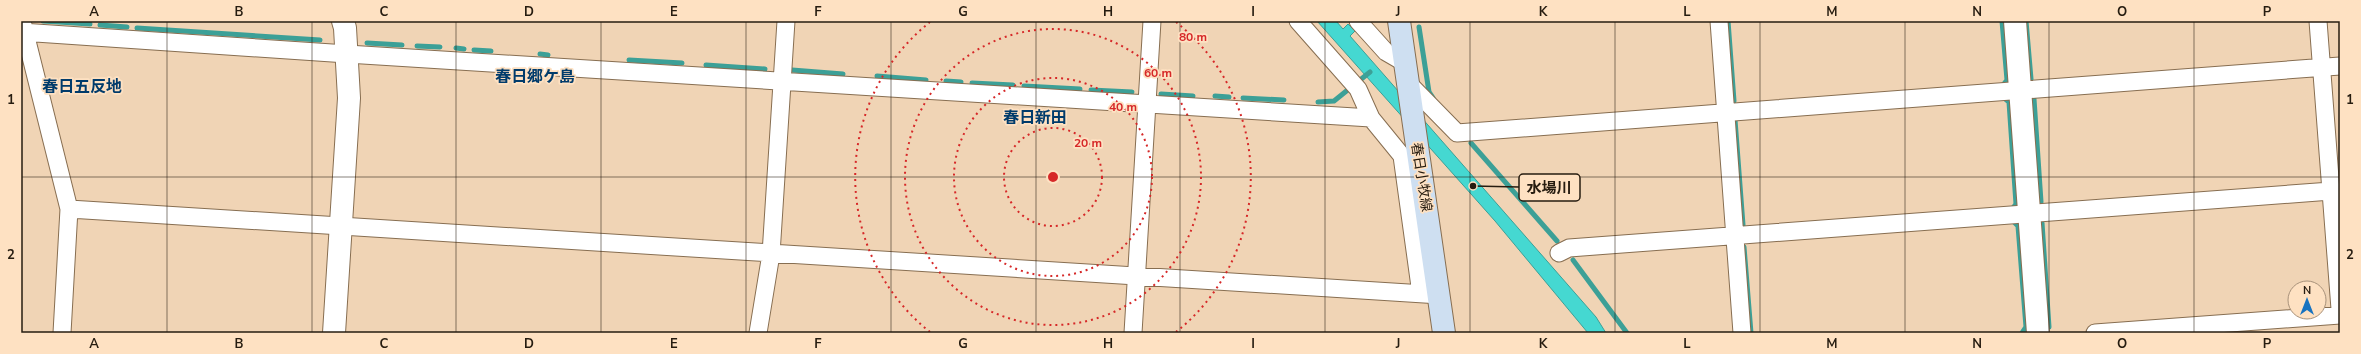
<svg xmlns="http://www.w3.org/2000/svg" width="2361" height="354" font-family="'Nunito Sans','Noto Sans JP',sans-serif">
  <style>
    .water { fill: #45d8d1; stroke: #3ca097 }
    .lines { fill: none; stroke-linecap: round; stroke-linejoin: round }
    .stream { stroke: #3ca097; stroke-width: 5 }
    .minor-casing { stroke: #876e51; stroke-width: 19 }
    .tertiary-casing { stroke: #876e51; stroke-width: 24 }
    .secondary-casing { stroke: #876e51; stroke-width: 24 }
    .minor { stroke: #fff; stroke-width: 17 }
    .tertiary { stroke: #fff; stroke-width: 22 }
    .secondary { stroke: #cedff1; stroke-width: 22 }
    .grid { fill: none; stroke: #261c10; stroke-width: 1; stroke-opacity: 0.55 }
    .ring { fill: none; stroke: #d62828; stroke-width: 2; stroke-dasharray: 2 4 }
    .labels { text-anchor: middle; stroke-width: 3.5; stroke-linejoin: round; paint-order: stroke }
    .street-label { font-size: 14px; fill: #261c10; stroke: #fee1c2 }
    .quarter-label { font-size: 16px; font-weight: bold; fill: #003b6b; stroke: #fee1c2 }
    .centre { fill: #d62828; stroke: #fee1c2; stroke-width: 2 }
    .ring-label { font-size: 12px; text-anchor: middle; font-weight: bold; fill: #d62828; stroke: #fee1c2; stroke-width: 3.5; stroke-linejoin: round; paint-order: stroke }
    .leader { fill: none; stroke: #261c10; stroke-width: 1.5 }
    .callout-dot { fill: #261c10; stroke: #fee1c2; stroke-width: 1.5 }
    .callout { fill: #fee1c2; stroke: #261c10; stroke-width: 1.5 }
    .callout-label { font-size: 15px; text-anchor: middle; font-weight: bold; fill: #261c10 }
    .neatline { fill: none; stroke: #261c10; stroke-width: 1.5 }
    .grid-label { font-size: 13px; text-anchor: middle; font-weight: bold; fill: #261c10 }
  </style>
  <rect width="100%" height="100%" fill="#f0d4b5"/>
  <path class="water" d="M1317 21H1336L1343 29 1348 24 1355 31 1350 36 1596 317 1606 333H1588L1495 221Z"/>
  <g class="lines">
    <path class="stream" d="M43 21 90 24
      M1728 21 1734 101
      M2002 21 2007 80 2003 85
      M2026 21 2031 79
      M100 25 127 27
      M1419 27 1429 92 1433 98
      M137 28 320 40
      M367 43 402 45
      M417 46 440 47
      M456 48 464 49
      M474 50 491 51
      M540 54 548 55
      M629 60 682 63
      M706 65 765 69
      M792 70 843 74
      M877 76 926 80
      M946 81 961 82
      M972 83 1013 85
      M1024 86 1080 89
      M1091 90 1132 92
      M1161 94 1193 96
      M1215 96 1229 97
      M2003 97 2009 102 2016 204 2013 208
      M1243 98 1284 100
      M2034 99 2041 202
      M1318 102 1334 101 1370 72
      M1735 120 1743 225
      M1471 143 1557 241
      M2014 222 2018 226 2026 327 2022 333
      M2042 223 2049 327
      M1744 247 1751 333
      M1573 260 1627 333"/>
    <g class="minor-casing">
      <path id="minor" d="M22 21 69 209 1440 295
        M1298 21 1358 89 1371 118 1402 156 1421 294
        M1358 21 1386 52 1405 63
        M1719 21 1742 333
        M2318 21 2340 309
        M21 32 347 54 1371 118
        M1408 83 1457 133 2340 66
        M1559 253 1569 248 2331 191
        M62 333 69 209
        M758 333 771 254 786 21
        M1133 333 1152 21
        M2095 333 2340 315"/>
    </g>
    <g class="tertiary-casing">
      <path id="tertiary" d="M2015 21 2038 333
        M334 333 349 98 345 28 343 21"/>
    </g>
    <g class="secondary-casing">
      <path id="secondary" d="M1399 21 1444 333"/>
    </g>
    <use href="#minor" class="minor"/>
    <use href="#tertiary" class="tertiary"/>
    <use href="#secondary" class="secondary"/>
  </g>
  <path class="grid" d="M167 21V333M312 21V333M456 21V333M601 21V333M746 21V333M891 21V333M1036 21V333M1180 21V333M1325 21V333M1470 21V333M1615 21V333M1760 21V333M1905 21V333M2049 21V333M2194 21V333M21 177H2340"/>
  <g class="ring">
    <circle cx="1053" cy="177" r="49"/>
    <circle cx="1053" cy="177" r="99"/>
    <circle cx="1053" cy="177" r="148"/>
    <path d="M930 332A198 198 0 0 1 930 22M1176 22A198 198 0 0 1 1176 332"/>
  </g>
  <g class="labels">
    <g class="street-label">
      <text transform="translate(1422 177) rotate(81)" y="5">春日小牧線</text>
    </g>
    <g class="quarter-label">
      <text x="535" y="82">春日郷ケ島</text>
      <text x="82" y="92">春日五反地</text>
      <text x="1035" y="123">春日新田</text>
    </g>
  </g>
  <circle cx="1053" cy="177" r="6" class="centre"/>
  <g class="ring-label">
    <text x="1193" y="41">80 m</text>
    <text x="1158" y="77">60 m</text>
    <text x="1123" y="111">40 m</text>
    <text x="1088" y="147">20 m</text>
  </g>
  <path class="leader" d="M1473 186L1519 187"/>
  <circle class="callout-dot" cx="1473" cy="186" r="4"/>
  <rect class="callout" x="1519" y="174" width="61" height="27" rx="4"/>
  <g class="callout-label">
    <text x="1549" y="193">水場川</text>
  </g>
  <rect width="2361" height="354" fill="none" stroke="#fee1c2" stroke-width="44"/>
  <g transform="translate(2307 300)"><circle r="19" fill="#fee1c2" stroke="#a8927b"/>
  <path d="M0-3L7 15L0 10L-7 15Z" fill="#1873c0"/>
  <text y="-6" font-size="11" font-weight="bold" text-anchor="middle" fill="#261c10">N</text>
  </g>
  <rect x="22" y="22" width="2317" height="310" class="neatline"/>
  <g class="grid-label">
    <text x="94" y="16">A</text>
    <text x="239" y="16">B</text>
    <text x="384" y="16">C</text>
    <text x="529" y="16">D</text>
    <text x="674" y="16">E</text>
    <text x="818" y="16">F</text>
    <text x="963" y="16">G</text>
    <text x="1108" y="16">H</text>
    <text x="1253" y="16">I</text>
    <text x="1398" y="16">J</text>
    <text x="1543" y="16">K</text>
    <text x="1687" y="16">L</text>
    <text x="1832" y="16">M</text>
    <text x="1977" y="16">N</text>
    <text x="2122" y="16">O</text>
    <text x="2267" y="16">P</text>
    <text x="11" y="104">1</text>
    <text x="2350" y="104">1</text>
    <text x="11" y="259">2</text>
    <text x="2350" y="259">2</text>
    <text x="94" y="348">A</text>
    <text x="239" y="348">B</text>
    <text x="384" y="348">C</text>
    <text x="529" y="348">D</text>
    <text x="674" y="348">E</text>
    <text x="818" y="348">F</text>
    <text x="963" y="348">G</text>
    <text x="1108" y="348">H</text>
    <text x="1253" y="348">I</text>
    <text x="1398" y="348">J</text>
    <text x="1543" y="348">K</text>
    <text x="1687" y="348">L</text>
    <text x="1832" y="348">M</text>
    <text x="1977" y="348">N</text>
    <text x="2122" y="348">O</text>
    <text x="2267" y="348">P</text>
  </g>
</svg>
